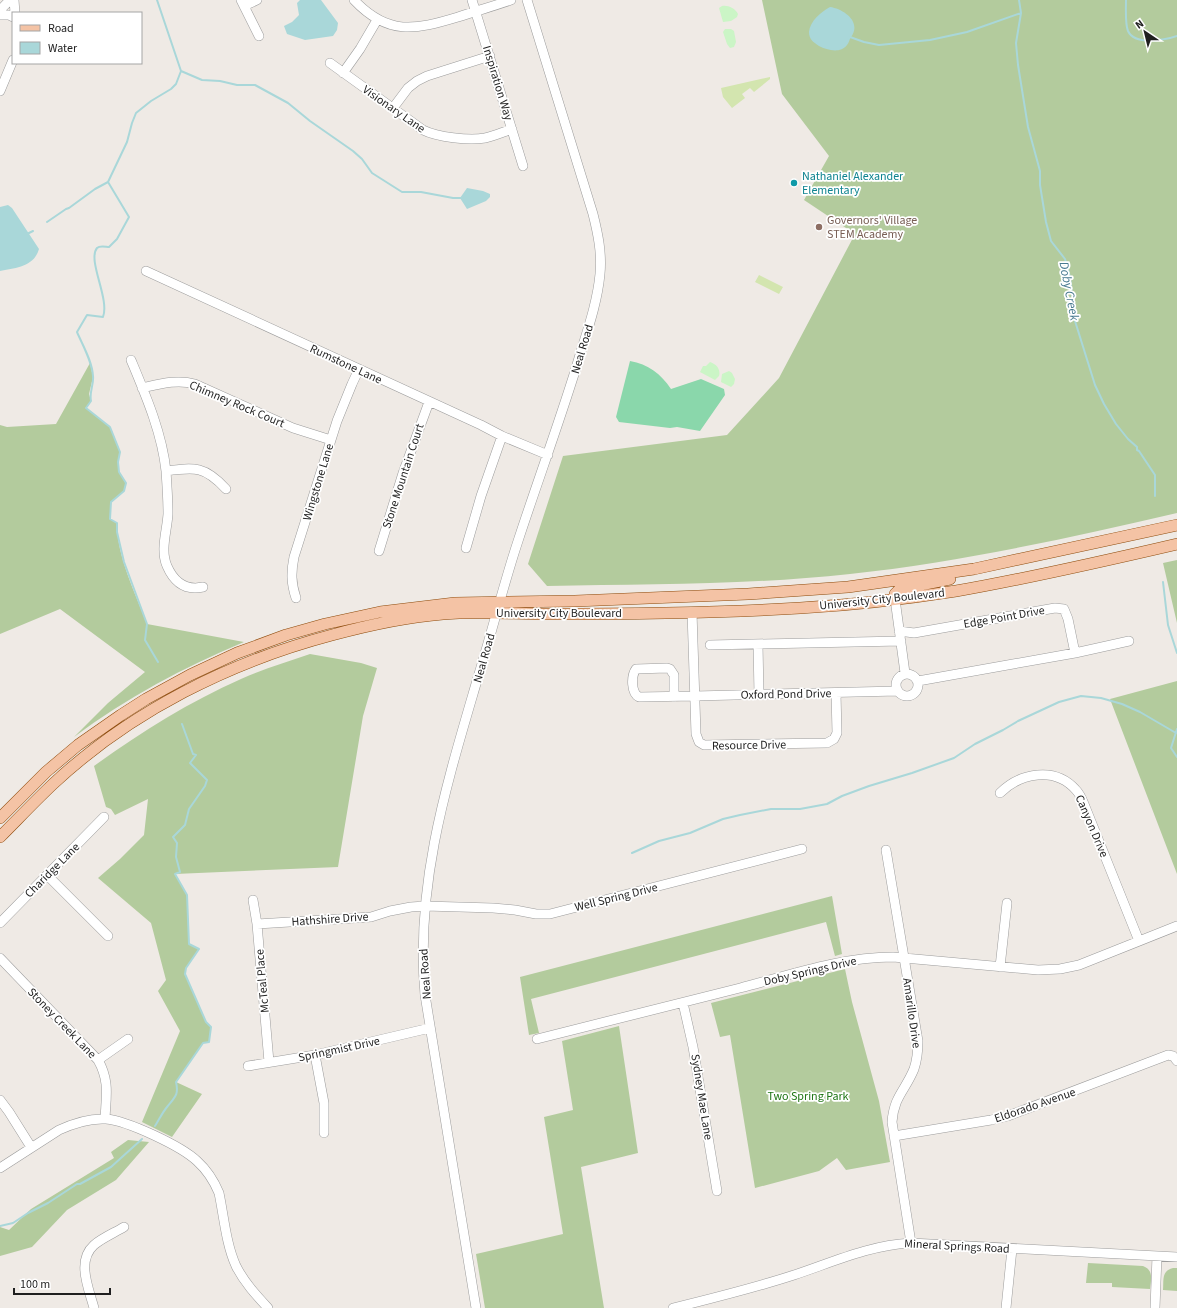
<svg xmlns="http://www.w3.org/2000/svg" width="1177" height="1308" font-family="'Source Sans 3',sans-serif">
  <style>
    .grass { fill: #d3e5af }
    .forest { fill: #b3cb9d }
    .park { fill: #cbf5c6 }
    .pitch { fill: #8ad7ab }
    .water { fill: #a9d7d9 }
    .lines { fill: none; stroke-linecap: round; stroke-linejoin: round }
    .stream { stroke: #a9d7d9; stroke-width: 2 }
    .minor-casing { stroke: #9c9c9c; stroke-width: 10 }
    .major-casing { stroke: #8d4b0c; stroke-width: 12 }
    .minor { stroke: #fff; stroke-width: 9 }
    .major { stroke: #f4c3a5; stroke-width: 11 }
    .culture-dot { fill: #0f9aa8; stroke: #fff; stroke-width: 1.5 }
    .education-dot { fill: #8d6e63; stroke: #fff; stroke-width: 1.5 }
    .labels { text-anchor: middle; stroke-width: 3.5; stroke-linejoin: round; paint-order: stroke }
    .street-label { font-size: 12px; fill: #1f1f1f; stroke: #fff }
    .culture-label { font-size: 12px; fill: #0d838f; stroke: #fff; text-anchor: start }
    .education-label { font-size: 12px; fill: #785e54; stroke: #fff; text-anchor: start }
    .park-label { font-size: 12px; fill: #1e7514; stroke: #fff }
    .water-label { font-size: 13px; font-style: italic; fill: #487a90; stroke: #fff }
  </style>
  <rect width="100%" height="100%" fill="#efeae5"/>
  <path class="grass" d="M770 77V79L754 92 750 88 742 94 745 98 732 108 723 97 721 88Z
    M759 275 783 287 779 294 755 282Z"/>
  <path class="forest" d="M762 0H1177V513C1069 538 961 562 850 574 750 585 648 584 547 586L528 564 563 456 727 435 779 378 855 234 804 200 829 156 782 94Z
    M90 363 93 377 89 394 91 401 86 408 110 427 120 452 118 462 119 472 126 483 124 491 111 502 110 519 117 523C117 557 135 592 147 624L244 642C184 667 126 698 74 737L108 703 145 672 60 609 0 634V425L7 427 56 424Z
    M1177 560V623L1163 563Z
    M310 654 361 663 377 668 363 716 338 867 175 874 187 895 189 944 199 949 186 968 185 974 206 1022 211 1027 209 1042 203 1043 176 1082 202 1094 172 1137 142 1122 180 1031 158 991 166 980 151 923 98 878 120 859 144 835 148 799 115 815 111 809 106 807 94 766C141 732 189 702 241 679 263 669 287 662 310 654Z
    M1177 681V874L1110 699Z
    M832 896 842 954 835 956 826 922 531 999 539 1033 529 1035 520 977Z
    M845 969 852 1002 879 1101 890 1162 846 1170 837 1158 819 1171 755 1188 730 1035 720 1037 711 1003Z
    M619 1026 638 1153 581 1167 604 1308H485L476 1254 563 1234 544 1117 573 1110 562 1041Z
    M128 1140 149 1142 116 1180 67 1210 32 1247 0 1256V1227L9 1230 31 1209 114 1158 111 1152Z
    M1088 1263 1143 1266C1154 1270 1151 1280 1150 1289L1112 1287V1283H1086Z
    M1173 1268H1177V1291L1163 1290C1164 1280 1161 1271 1173 1268Z"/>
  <path class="park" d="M722 6C728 5 735 8 738 14L737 17 731 21 723 22 719 8Z
    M725 29H731L734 31 736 42 734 47 730 48 727 44 723 32Z
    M710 362C716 364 721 369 719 376L715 380 700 372 703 366H706Z
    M729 371 732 373 735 379 734 384 731 387 721 382 722 374Z"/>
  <path class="pitch" d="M630 361C648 364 661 374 671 389L701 379 724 389 725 395 700 431 677 427 670 428 619 422 616 417Z"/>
  <path class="water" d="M300 0H321L338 23 337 30 333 36 305 40 287 34 284 26 292 22 299 15 297 3Z
    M830 7C844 9 862 22 851 37 849 40 849 43 847 45 840 54 827 50 819 46 813 42 809 39 809 32 810 21 821 12 830 7Z
    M467 188 483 191 490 194V197L486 201 467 209 460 198Z
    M8 205 12 208 39 249C34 267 15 268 0 271V207Z"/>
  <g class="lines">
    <path class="stream" d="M1019 0 1021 13 1016 43 1018 65 1028 127 1040 171V185L1046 222 1051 241 1065 259 1070 277 1075 321 1095 385 1104 404 1116 424 1128 439 1137 447V450L1139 451 1155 475V496
      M1126 0C1126 8 1125 24 1128 31 1135 46 1165 40 1177 36
      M850 37 864 42 879 45 930 40 967 32 1021 13
      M181 71 202 80 220 81 237 85H255L288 103 310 121 353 151 362 159 372 173 402 192H421L453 198H463
      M108 182 129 217 117 239 109 247C106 247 100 245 97 248 87 260 110 299 103 317L87 315 77 332C83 346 92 361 93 376 94 385 89 392 91 401L86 408 110 427 120 452 118 462 119 472 126 483 124 491 111 502 110 519 117 523V532L124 562 147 624 145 640 158 662
      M47 222 66 209 69 208 95 189 108 182 127 142 132 123 136 113 151 101 171 89 176 84 181 71 157 0
      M27 234 33 231
      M1163 582 1168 625 1177 653
      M1177 729 1171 748 1177 757
      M632 853 659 841 690 833 723 819 740 815 771 809H800L827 804 842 796 869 786 912 773 954 758 975 744 1003 730 1018 721 1059 702 1081 696 1101 698 1122 704 1140 712 1176 733
      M155 1126C159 1120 162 1113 167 1107 175 1097 179 1095 176 1082L203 1043 209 1042 211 1027 206 1022 185 974 186 968 199 949 189 944 187 895 175 874 180 872 176 857 177 843 173 837 185 825 189 809 205 786 207 780 190 763 196 755 193 754 182 724
      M0 1226 13 1223 28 1213 48 1203 77 1184H80L111 1167 142 1139"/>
    <g class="minor-casing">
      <path id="minor" d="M14 0 15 13
        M241 0 259 36
        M354 0C388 36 415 30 458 17 476 11 494 6 511 0
        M472 0 523 166
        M244 6 257 0
        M0 10 10 0
        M0 15H9L13 17
        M330 63 423 130C437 137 469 141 485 138 494 136 503 132 512 129
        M343 73 360 49 377 20
        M0 91 13 60
        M393 108 408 88 417 81 427 76 490 56
        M146 271 481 425 502 436 548 455
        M131 360C146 396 162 433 166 471 167 485 168 500 168 514 167 531 160 550 167 566 174 582 185 591 203 587
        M142 388C160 384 177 379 195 384L293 428 331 440
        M166 471C195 467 205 466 226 489
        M466 548 481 496 502 436
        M379 551 403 473 429 402
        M296 598C291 583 291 572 294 557L337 421 352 384 359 369
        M895 599 905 673
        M692 612 696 734 699 742 704 745 827 743 834 739 837 733 836 693
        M899 631 914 633 1055 608 1064 609 1068 619 1075 653
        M758 644 759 695
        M710 645 901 641
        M896 685a11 11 0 1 1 22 0a11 11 0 1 1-22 0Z
        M918 681 1075 653 1129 641
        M674 697V675L670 669 667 668 636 669C631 676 631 693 639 697L695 696 898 691
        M1000 793C1020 773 1055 766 1076 790 1080 794 1082 799 1084 804L1139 941
        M886 850 918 1041C918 1051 917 1060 914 1069 905 1091 894 1096 892 1122L911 1243
        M47 875 108 936
        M253 900 257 924 269 1062
        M0 923 104 817
        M257 924 371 917 390 911 411 907 425 906 493 908 515 910 536 914H550L802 849
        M0 958 98 1060C110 1081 106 1097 105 1119
        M1000 967 1007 903
        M683 1003 693 1047 717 1191
        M537 1039C604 1022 672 1005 740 988 790 975 841 957 893 957L1038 970 1060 969 1079 965 1177 926
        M315 1055 324 1103V1133
        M98 1060 128 1039
        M248 1066 315 1055 430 1028
        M0 1100 9 1112 31 1147
        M894 1136 991 1120 1008 1116 1168 1055 1173 1056 1177 1061
        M0 1168 59 1130C74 1123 90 1118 106 1119 128 1121 181 1146 197 1161 207 1170 214 1181 219 1193 224 1217 226 1244 236 1266 244 1282 256 1295 268 1308
        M94 1308C89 1289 76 1261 94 1245 102 1238 114 1233 124 1227
        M476 1308 425 995C415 883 447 783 478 677 492 632 503 586 518 541 537 483 558 426 576 368 585 337 597 306 600 274 602 253 598 234 593 214L527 0
        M673 1308C714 1298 754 1288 794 1275 833 1262 870 1245 911 1243L1177 1257
        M1006 1308 1012 1249
        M1155 1308 1157 1256"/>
    </g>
    <g class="major-casing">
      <path id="major" d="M895 599V594L900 589 950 579
        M0 818 46 772 78 745 121 715 146 699 190 675 237 653 286 635 325 624 380 612 455 603 575 601 748 594 848 587 974 569 1177 525
        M0 837C18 819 35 801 53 784 131 711 230 662 332 635 369 625 406 617 443 614 478 611 514 614 550 614 633 614 717 613 800 608 852 605 905 599 956 591 1030 578 1104 561 1177 544"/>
    </g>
    <use href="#minor" class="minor"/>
    <use href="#major" class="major"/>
  </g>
  <circle class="culture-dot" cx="794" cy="183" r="4"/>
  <circle class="education-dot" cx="819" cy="227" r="4"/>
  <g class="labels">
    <g class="street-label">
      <text transform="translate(498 83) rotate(73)" y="4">Inspiration Way</text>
      <text transform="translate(394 109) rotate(35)" y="4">Visionary Lane</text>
      <text transform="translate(582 349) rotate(-73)" y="4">Neal Road</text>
      <text transform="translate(346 364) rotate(25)" y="4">Rumstone Lane</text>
      <text transform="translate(237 404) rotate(23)" y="4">Chimney Rock Court</text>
      <text transform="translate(403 476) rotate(-72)" y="4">Stone Mountain Court</text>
      <text transform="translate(318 482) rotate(-73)" y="4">Wingstone Lane</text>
      <text transform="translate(882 599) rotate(-6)" y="4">University City Boulevard</text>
      <text x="559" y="617">University City Boulevard</text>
      <text transform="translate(1004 617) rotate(-10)" y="4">Edge Point Drive</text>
      <text transform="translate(484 658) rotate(-74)" y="4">Neal Road</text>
      <text transform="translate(786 694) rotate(-1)" y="4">Oxford Pond Drive</text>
      <text transform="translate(749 745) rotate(-1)" y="4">Resource Drive</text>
      <text transform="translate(1092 826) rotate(67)" y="4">Canyon Drive</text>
      <text transform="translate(52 870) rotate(-45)" y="4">Charidge Lane</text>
      <text transform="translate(616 897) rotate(-14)" y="4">Well Spring Drive</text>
      <text transform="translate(330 919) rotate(-4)" y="4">Hathshire Drive</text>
      <text transform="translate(810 971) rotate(-13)" y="4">Doby Springs Drive</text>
      <text transform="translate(425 974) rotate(-94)" y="4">Neal Road</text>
      <text transform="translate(262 981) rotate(-95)" y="4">McTeal Place</text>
      <text transform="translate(912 1013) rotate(82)" y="4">Amarillo Drive</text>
      <text transform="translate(62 1023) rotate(46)" y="4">Stoney Creek Lane</text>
      <text transform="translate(339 1049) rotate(-12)" y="4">Springmist Drive</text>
      <text transform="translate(702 1097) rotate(81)" y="4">Sydney Mae Lane</text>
      <text transform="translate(1035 1105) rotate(-19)" y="4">Eldorado Avenue</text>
      <text transform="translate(957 1246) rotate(3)" y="4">Mineral Springs Road</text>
    </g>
    <g class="culture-label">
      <text x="802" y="180">Nathaniel Alexander<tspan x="802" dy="14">Elementary</tspan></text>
    </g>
    <g class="education-label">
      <text x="827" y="224">Governors' Village<tspan x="827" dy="14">STEM Academy</tspan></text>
    </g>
    <g class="park-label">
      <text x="808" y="1100">Two Spring Park</text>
    </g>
    <g class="water-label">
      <text transform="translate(1070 291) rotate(79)" y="5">Doby Creek</text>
    </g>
  </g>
  <rect x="12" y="12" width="130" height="52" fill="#ffffff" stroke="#a5a5a5"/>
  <rect x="20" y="25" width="20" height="6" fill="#f4c3a5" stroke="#a5a5a5"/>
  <text x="48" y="32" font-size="12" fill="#1f1f1f">Road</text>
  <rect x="20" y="42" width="20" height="12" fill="#a9d7d9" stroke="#a5a5a5"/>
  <text x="48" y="52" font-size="12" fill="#1f1f1f">Water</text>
  <g transform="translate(1145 32) rotate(325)" stroke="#ffffff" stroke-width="3" paint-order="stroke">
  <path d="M0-3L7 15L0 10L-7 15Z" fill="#1f1f1f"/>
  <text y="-6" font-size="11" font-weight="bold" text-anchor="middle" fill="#1f1f1f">N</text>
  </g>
  <path d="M14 1288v6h96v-6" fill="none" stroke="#1f1f1f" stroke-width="2"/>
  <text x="20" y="1288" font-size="12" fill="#1f1f1f" stroke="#ffffff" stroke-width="3" paint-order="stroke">100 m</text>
</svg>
